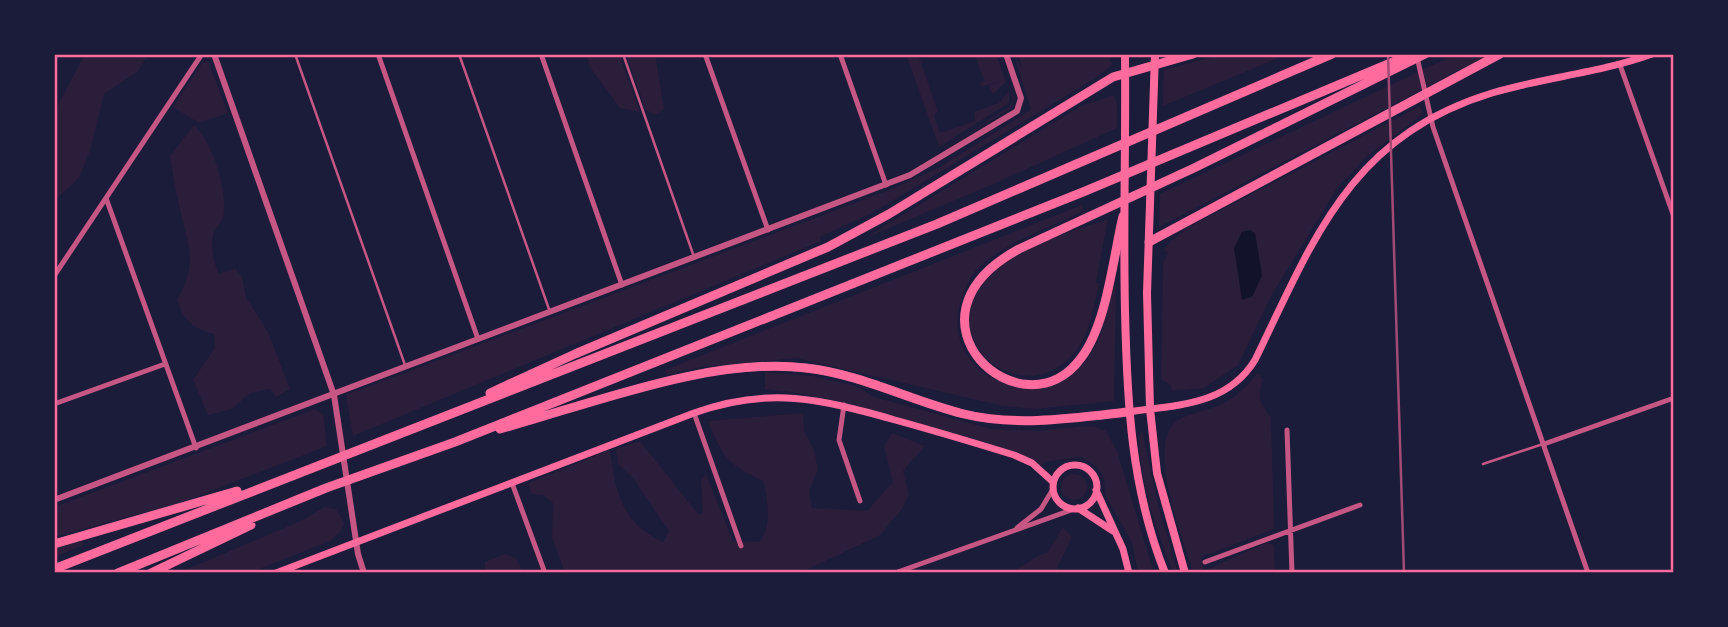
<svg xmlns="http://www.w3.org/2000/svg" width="1728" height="627" font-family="'Archivo Narrow',sans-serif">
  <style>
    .green { fill: #2a1e3b }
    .water { fill: #12122b }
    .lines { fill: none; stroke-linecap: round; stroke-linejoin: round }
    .service { stroke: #c65784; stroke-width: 2.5 }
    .minor { stroke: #c65784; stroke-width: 5 }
    .tertiary { stroke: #c65784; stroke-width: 6 }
    .secondary { stroke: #ff6b9d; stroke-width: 7 }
    .primary { stroke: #ff6b9d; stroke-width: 8 }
    .motorway { stroke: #ff6b9d; stroke-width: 9 }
    .rail { stroke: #a44b75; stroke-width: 2.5 }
    .neatline { fill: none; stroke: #ff6b9d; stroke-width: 2.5 }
  </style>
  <rect width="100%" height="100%" fill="#1b1b3a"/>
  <path class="green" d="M85 54H149L137 72 104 94 90 151 79 178 54 201V112Z
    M587 54H619L640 112 620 108 589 66Z
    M626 54H655L664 109 656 115 646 110Z
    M906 54H918L938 112 934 115 940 133 975 121 974 112 999 103 1009 91V103L939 147Z
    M996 54 1006 82 993 94 989 86 999 81 981 87 980 83 985 81 974 55Z
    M1014 54 1022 69 1018 54H1113L1109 60 1113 64 1094 79 874 212 820 237 821 241 353 436 346 395 892 189 938 168 1031 110Z
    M1224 54H1288L1163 106 1164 70Z
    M1456 54H1490L1159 227 1160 194Z
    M208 61 228 113 199 123 173 107 202 63Z
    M1011 91 1015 98 1010 109 941 151 1009 107 1013 100Z
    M1114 95 1117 105V128L989 186 865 238 1081 106Z
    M1420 106 1423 114 1366 157 1337 188 1271 296 1238 365 1204 388 1172 391 1171 386 1161 379 1163 262 1168 253 1164 250C1173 236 1187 228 1202 220Z
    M194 125C212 141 229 192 223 217 221 224 214 229 213 236 210 248 214 264 219 274L235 268 242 277 246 297 268 332 290 389 276 397 270 389 250 393 232 409 208 415 193 380 215 348 214 334C191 327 185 322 177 300 199 260 188 247 179 205 175 189 173 172 170 156Z
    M1082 205 1083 211C1049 228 1008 241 979 267 971 274 967 285 963 295 931 375 1046 426 1094 349 1104 332 1107 307 1111 287H1116L1114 401 1034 409 1003 406 796 358 701 367 666 375 665 370Z
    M1108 219 1096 282 1099 284C1094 303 1091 328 1080 345 1033 417 935 349 981 283 1005 250 1071 232 1108 219Z
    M765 372 813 376 856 386 874 397 991 429 1036 431 1092 426 1106 431 1117 451 1154 573H1138L1132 542 1105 495 1104 478 1097 467 1082 457 1049 461 1039 466C1010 447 976 441 943 431 884 414 827 395 765 389Z
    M1258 373 1263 380C1256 397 1261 404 1271 418L1274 529 1201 557 1204 571 1266 543 1274 545 1275 573H1194C1183 543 1145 442 1177 421 1188 414 1200 412 1212 408 1232 401 1245 389 1258 373Z
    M315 409 323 414 327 446 180 503 54 537V507Z
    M803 413 804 431 814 450 818 470 809 491 812 508 867 511 893 482 884 446 892 433 925 446 903 471 909 494 902 509 880 535 800 573H565L552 538 553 503 543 495 532 494 528 483 610 450C615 492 622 523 663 542L669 531 633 478 618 464 616 449 640 441 698 514 703 513 701 481 706 474 733 541 760 542C772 524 768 501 763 481 728 465 722 456 708 421Z
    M1142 431 1159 508 1178 573H1173C1156 528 1139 482 1139 434Z
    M1061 487a13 13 0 1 1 26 0a13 13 0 1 1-26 0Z
    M324 507 336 509 344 523 340 532 330 541 249 573H178L303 520Z
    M1063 527 1072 537 1057 568 1058 573H1007C1025 567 1032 557 1048 552Z
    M83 541 84 545 54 557V548Z
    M504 554 516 558 523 573H485V562Z"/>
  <path class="water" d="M1250 230 1255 233 1262 275 1253 296 1242 300 1234 248 1242 232Z"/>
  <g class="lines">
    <path class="service" d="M295 54 405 365
      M459 54 550 312
      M623 54 693 254
      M1483 464 1543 444"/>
    <path class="minor" d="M378 54 478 339
      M541 54 622 285
      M705 54 768 230
      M840 54 886 185
      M1417 57 1433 127 1588 573
      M1620 65 1674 217
      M106 198 196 448
      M54 276 202 54
      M54 404 165 364
      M844 405 839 440 860 501
      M694 413 741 546
      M1287 430 1292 573
      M1544 444 1674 398
      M512 483 545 573
      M1017 528 1041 509 1053 489
      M1205 562 1360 505
      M895 573 1077 508"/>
    <path class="tertiary" d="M214 54 334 395 358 554 364 573
      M54 500 910 175 1017 111 1021 98 1006 54"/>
    <path class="secondary" d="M1128 412C1176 405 1227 406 1255 360 1314 239 1349 137 1492 93 1545 77 1600 73 1652 54
      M1053 487a22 22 0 1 1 44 0a22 22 0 1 1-44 0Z
      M1096 490 1123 549 1129 573
      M1078 508 1113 531
      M276 573 694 413C769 386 821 399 895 420 935 431 975 443 1014 455L1032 463 1053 482"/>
    <path class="primary" d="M1125 54C1126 140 1123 225 1125 311 1127 401 1131 488 1165 573
      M1155 54 1147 293 1150 409 1157 473 1185 573"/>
    <path class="motorway" d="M1123 216C1113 258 1107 324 1081 358 1023 438 890 319 1019 249L1194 168 1425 54
      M1149 242 1500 54
      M490 393 575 354 828 247 889 214 1113 77 1193 54
      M500 429C591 404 713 356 806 368 861 374 911 401 964 414 1016 427 1075 418 1128 412
      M54 544 237 491
      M54 569 937 224 1332 54
      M118 573 326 488 455 442 1083 192 1412 54
      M151 573 251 525"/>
    <path class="rail" d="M1388 54 1404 573"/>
  </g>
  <rect width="1728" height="627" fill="none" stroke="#1b1b3a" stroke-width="112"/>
  <rect x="56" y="56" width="1616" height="515" class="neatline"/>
</svg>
